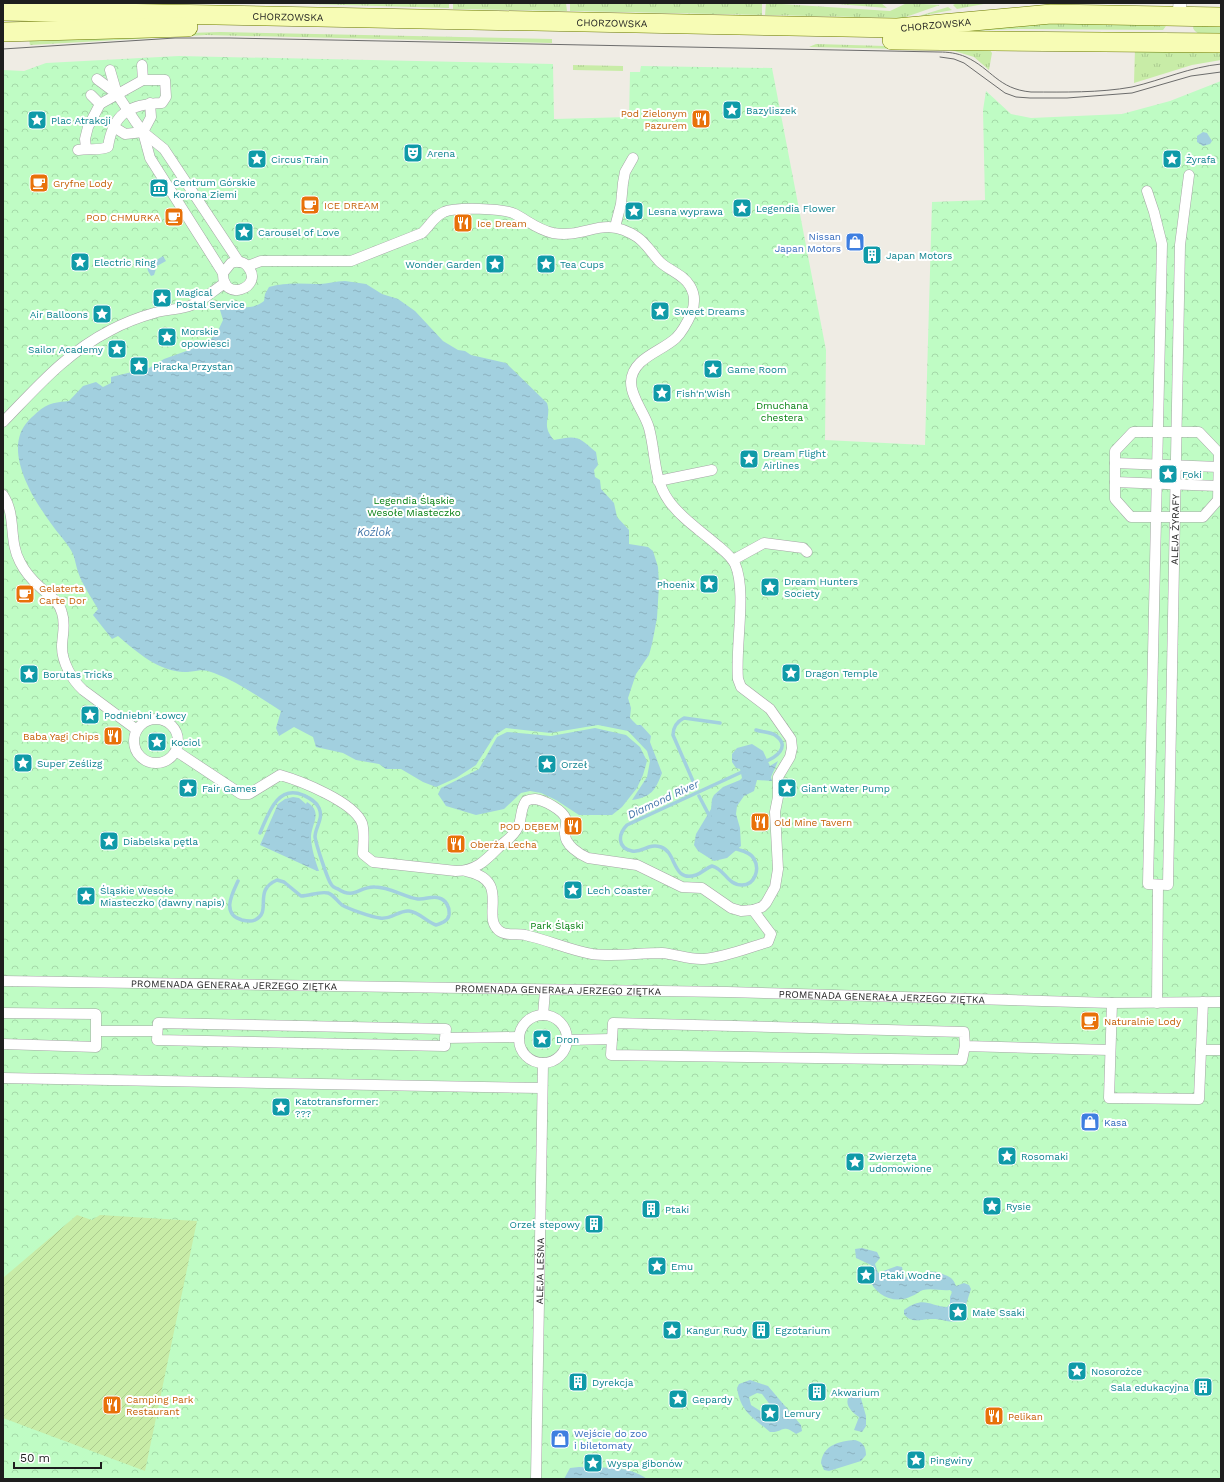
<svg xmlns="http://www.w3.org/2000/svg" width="1224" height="1482" font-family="'Work Sans',sans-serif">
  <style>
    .grass { fill: url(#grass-tufts) }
    .park { fill: url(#park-crowns) }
    .garden { fill: url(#garden-furrows) }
    .water { fill: url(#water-ripples); fill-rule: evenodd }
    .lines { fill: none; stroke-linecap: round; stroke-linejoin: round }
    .stream { stroke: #a2d0df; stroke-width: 3.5 }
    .pedestrian-casing { stroke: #a5a5a5; stroke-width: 11 }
    .minor-casing { stroke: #a5a5a5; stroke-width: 14 }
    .secondary-casing { stroke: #6b7a00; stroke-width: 20 }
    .pedestrian { stroke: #fff; stroke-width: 10 }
    .minor { stroke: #fff; stroke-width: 13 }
    .secondary { stroke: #f7fcb5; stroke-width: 19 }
    .tram { stroke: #6c6c6c; stroke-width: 1 }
    .labels { text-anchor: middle; stroke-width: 4; stroke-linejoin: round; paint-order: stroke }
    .street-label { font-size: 10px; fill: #1e1e1e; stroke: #fff }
    .culture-label { font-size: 10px; fill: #0d838f; stroke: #fff; text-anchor: start }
    .food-label { font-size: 10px; fill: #c56008; stroke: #fff; text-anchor: start }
    .shop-label { font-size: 10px; fill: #366cbe; stroke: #fff; text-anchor: start }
    .park-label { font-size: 10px; fill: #078113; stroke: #fff }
    .water-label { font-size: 11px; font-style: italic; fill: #4376aa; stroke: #fff }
  </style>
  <defs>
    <pattern id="grass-tufts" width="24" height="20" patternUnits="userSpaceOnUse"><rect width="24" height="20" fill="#c8eca7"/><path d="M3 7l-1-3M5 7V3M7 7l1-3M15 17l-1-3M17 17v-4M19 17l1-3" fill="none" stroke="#abca8f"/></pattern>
    <pattern id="park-crowns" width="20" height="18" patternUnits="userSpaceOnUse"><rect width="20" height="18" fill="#bffcc4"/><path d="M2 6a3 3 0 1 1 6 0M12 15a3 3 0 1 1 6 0" fill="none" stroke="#a4d8a8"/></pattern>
    <pattern id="garden-furrows" width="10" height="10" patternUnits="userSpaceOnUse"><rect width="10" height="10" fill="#c8eca7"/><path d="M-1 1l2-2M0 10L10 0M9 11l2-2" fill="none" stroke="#abca8f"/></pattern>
    <pattern id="water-ripples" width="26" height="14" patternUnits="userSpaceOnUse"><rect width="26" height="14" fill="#a2d0df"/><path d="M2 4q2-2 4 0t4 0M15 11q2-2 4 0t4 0" fill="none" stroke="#8bb2bf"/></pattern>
  </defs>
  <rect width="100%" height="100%" fill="#efece4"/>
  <path class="grass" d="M273 3H449V8Z
    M453 3H566L567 11 453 9Z
    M570 3H762V15L570 11Z
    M766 3 890 11 907 3 940 5 903 18 765 15Z
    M825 3H881L887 8Z
    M957 3H989L957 9 953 5Z
    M948 7 952 10 921 16 922 15Z
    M1017 22 1166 25V26L1163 30 1020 29 970 31Z
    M1221 24V36C1212 35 1197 37 1193 28L1194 25Z
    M220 32 552 39V43L206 35 30 45 29 38Z
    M816 44 989 49 992 53 989 70 974 57 951 50 809 47Z
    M1135 48 1221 50V60L1192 65 1134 83Z
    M573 65 623 66V71L573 70Z"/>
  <path class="park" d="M179 56 553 64 554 119 629 117 630 72H640L641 66 772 68 826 350 825 440 925 445 932 202 985 200 983 110 986 91 1011 114 1031 118 1122 114 1170 101 1221 81V1479H3V70L24 71 46 63Z"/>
  <path class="garden" d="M77 1215 92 1220 100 1215 197 1221 145 1471 3 1418V1278Z"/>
  <path class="water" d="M1203 132 1207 133 1212 141 1210 144 1203 146 1197 142V136Z
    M163 256 166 261 157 266 154 275 151 276 148 271 147 266Z
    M345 281 366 284 382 294 398 299 415 311 443 341 458 350 465 351 471 355 506 363 547 403C552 418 540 424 554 440 578 435 578 437 596 452L598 465 594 470 595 477 600 480 601 489 614 503 617 517 629 530V544L648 547 653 551 658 567 659 585 657 618 652 644 649 655 636 674 628 698 631 708 630 718 637 725H641L651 736 650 742 662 773C655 791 651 797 632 800L647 777 650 761 647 751 628 731 598 725 550 733 506 728 495 735 476 765 456 778 436 787 423 782 401 769H386L379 764 356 760 343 753 316 747 313 737 294 727 279 736 276 728 281 711C259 697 238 682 214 673 201 668 199 671 187 672 160 673 137 652 118 636L112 639 93 615 98 609C91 597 82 584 78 572 76 566 75 559 73 554 69 545 61 537 55 529 35 502 0 450 29 420 45 405 47 403 69 401L83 386 96 382 103 387 111 383V377L149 368 164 359 203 345 216 335 223 320 220 310 223 307C238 306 252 311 264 301L265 294 269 287C286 282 302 284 320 284 327 284 336 281 345 281Z
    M595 728 626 735 640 747 647 761 643 775 637 788 622 807 612 815H579L556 800 541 793 530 791 521 793 504 809 476 815 446 806 438 794 441 788 479 769 497 737 507 732 551 736Z
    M752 744 763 751 770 766 778 761 771 777 772 781 757 780 754 791 744 796 737 806 736 814 740 828 741 846 727 858 714 861 698 851 694 845 696 834 711 809 712 799 714 795 723 787 740 780 742 778 740 769 736 768 732 762V754L737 748Z
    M293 797 299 798 306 804 307 802C323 812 312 823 311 836 311 847 315 860 319 871H317L260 845 278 804 285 799Z
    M862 1248 877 1252 880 1258 875 1264 878 1273 897 1266 902 1267 904 1277C920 1277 928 1266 945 1275 951 1277 954 1280 956 1286L964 1283 969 1285 971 1289 961 1320C950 1324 944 1319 933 1319 922 1318 912 1325 904 1314V1310C924 1295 929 1306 947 1307L950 1304V1297L952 1292 950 1290C941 1291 932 1288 923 1290 919 1291 916 1295 912 1296 895 1305 875 1296 869 1278L874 1274 871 1265 856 1258 855 1249Z
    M750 1380 768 1386 801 1425 802 1431 796 1434C781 1423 784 1433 770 1432 753 1417 741 1413 737 1388L739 1384ZM757 1393 762 1394 771 1406 769 1412H762L751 1405 749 1397Z
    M852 1393 860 1395 866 1416V1426L862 1432 854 1430 859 1417C850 1411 842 1402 852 1393Z
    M855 1440C863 1442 866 1447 866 1455L861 1461 829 1471 824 1470 821 1463C823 1445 839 1441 855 1440Z
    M579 1467C602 1468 628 1465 647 1479H564L570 1468Z"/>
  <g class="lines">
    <path class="stream" d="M756 730C762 732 770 732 775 735 792 747 775 758 764 762
      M696 788 673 735C673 727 676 722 684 718L720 723
      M699 796 710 817
      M733 848C739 850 751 852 754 859 760 869 755 885 742 885 727 885 725 869 712 866 706 868 702 873 696 875 672 883 677 852 661 847 648 843 643 853 632 851 617 848 618 834 627 825L744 771
      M238 881C232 894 221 914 242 920 246 921 251 922 255 920 273 911 252 891 277 880L284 882 301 896C310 896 319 891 328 893 334 895 337 901 342 905 349 909 371 917 380 918 391 920 399 910 409 911 419 912 427 922 436 925 442 923 448 921 449 915 450 907 446 900 439 898 433 895 425 900 418 899 404 897 390 887 375 887 359 886 355 900 338 889 335 888 332 886 331 884 327 878 316 844 315 837 315 827 324 819 319 808 316 801 309 798 303 795 277 784 268 815 260 833"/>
    <g class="pedestrian-casing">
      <g id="pedestrian">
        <path d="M142 65 143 80"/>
        <path d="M110 70 117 94 135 121 143 132 164 149 239 262"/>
        <path d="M97 79 117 94"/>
        <path d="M91 95 100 104"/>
        <path d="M150 103 151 117 143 132 150 158 223 273C222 304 265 287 248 267 244 261 237 261 231 263L223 273"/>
        <path d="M114 127 125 134 143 132"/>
        <path d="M78 150C89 148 98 151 108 147 113 113 130 104 162 103L166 97 165 80H143L100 104 88 127 85 139 86 148"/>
        <path id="s1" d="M1147 191 1154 212 1162 244 1148 884 1168 885 1180 245 1189 175"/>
        <path d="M615 227 621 204 623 183 625 172 633 158"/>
        <path d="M3 422C38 386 66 353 111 330 124 323 140 317 154 313 166 309 180 310 192 305 204 300 214 290 225 283"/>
        <path d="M1133 432H1199L1219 453 1218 500 1203 517H1131L1115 499V451Z"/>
        <path d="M1115 463 1219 467"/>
        <path d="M658 481 712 470"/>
        <path d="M1115 482 1218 486"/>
        <path d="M3 495C17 516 8 540 20 562 25 572 33 581 41 588 50 596 59 601 62 613 66 625 62 636 62 647 62 662 72 680 83 690L137 730"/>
        <path d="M733 560 764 543 803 548 807 552"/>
        <circle cx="156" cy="741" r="22"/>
        <path d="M176 751 241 794H249L280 775C301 781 354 802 362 823 365 832 363 844 363 854L373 862 456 871C477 871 487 859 501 845 507 840 514 836 518 827 522 819 520 809 526 801 528 800 532 799 535 799 544 800 563 810 566 819 567 825 564 829 565 834 565 845 579 854 588 858L637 865 682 887 702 888 731 908 741 911 753 910 762 907 766 903 775 887 778 869 775 812 778 797V777L790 757 792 748 791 739 770 709 741 687 738 679C735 647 747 591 735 564 731 556 724 551 717 545 701 531 681 518 669 501 653 479 656 454 649 428 645 413 631 398 631 382 632 358 661 352 676 338 683 331 688 321 692 312 695 303 695 294 690 286 684 275 670 271 660 262 652 254 647 244 637 237 603 214 587 239 553 233 538 230 528 221 515 214 504 208 455 207 444 212 434 216 430 226 422 233L351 261H261L248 266"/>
        <path d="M466 871C514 881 478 918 501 932 508 936 518 933 525 935 548 940 569 950 592 954 615 957 638 953 662 953 676 954 689 960 704 959 726 957 747 948 768 942L771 934 753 910"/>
        <path id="s2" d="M3 981 727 992 1112 1003 1221 1002"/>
        <path d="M1112 1003 1109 1098 1199 1099 1203 1002"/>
        <path d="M1157 1003 1158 885"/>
        <path d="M3 1013 96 1014V1047L3 1044"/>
        <path d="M543 1015 545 991"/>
        <circle cx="543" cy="1039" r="24"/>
        <path d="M97 1031H157"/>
        <path d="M445 1038V1046L157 1040 158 1023 446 1029 445 1038 519 1037"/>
        <path d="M567 1040 612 1039"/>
        <path d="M965 1046 962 1060 611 1055 613 1023 964 1032 965 1046 1110 1050"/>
        <path d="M1201 1050H1221"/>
        <path d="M3 1078 541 1088"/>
        <path id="s3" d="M536 1479 543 1063"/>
      </g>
    </g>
    <g class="minor-casing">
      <path id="minor" d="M1179 17 1180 3"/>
    </g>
    <g class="secondary-casing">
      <g id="secondary">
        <path id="s4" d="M3 11 897 28 1051 14 1221 17"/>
        <path d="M3 32 188 27"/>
        <path d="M892 40 1221 43"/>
      </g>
    </g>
    <use href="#pedestrian" class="pedestrian"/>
    <use href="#minor" class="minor"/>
    <use href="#secondary" class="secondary"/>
    <path class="tram" d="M3 49 175 38H230L939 52C948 52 957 53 966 57 992 69 998 89 1031 92 1064 92 1099 93 1132 87 1162 80 1190 67 1221 64
      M940 57 954 59 964 63 1005 93 1016 97 1030 98H1067L1132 93 1191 76 1221 72"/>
  </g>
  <defs>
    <g id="sight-square" transform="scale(1)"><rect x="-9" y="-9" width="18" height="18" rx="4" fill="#0f9aa8" stroke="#fff"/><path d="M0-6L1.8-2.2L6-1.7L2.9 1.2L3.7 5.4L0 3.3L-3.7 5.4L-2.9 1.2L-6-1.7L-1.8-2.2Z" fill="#fff"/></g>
    <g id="restaurant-square" transform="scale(1)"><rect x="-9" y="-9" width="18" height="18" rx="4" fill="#e8710a" stroke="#fff"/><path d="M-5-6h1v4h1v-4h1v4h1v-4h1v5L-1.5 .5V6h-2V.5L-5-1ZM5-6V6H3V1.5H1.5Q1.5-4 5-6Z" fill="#fff"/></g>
    <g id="theatre-square" transform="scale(1)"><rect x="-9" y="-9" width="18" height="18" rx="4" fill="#0f9aa8" stroke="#fff"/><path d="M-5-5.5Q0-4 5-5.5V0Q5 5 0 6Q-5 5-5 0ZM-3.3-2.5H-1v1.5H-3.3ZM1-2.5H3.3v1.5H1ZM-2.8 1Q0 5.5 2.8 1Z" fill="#fff"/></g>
    <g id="cafe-square" transform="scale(1)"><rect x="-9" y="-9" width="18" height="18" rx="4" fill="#e8710a" stroke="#fff"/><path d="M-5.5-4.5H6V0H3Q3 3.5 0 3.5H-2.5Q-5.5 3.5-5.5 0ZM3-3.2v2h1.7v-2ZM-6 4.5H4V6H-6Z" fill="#fff"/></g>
    <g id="museum-square" transform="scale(1)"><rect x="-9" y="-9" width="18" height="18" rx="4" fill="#0f9aa8" stroke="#fff"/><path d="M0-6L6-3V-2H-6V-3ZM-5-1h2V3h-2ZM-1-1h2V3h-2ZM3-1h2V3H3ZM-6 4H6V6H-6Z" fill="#fff"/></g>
    <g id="shop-square" transform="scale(1)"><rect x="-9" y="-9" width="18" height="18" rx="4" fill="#3f7fe0" stroke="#fff"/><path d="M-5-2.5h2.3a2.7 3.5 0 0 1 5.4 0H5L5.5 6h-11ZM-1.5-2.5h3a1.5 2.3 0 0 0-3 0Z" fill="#fff"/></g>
    <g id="building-square" transform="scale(1)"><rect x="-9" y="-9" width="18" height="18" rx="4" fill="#0f9aa8" stroke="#fff"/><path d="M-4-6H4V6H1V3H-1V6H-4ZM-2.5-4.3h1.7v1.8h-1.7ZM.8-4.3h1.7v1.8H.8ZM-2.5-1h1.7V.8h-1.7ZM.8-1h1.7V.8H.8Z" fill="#fff"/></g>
  </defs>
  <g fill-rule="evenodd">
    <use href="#sight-square" x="732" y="110"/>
    <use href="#restaurant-square" x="701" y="119"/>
    <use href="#sight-square" x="37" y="120"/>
    <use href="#theatre-square" x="413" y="153"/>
    <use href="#sight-square" x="257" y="159"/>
    <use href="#sight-square" x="1172" y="159"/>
    <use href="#cafe-square" x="39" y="183"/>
    <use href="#museum-square" x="159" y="188"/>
    <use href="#cafe-square" x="310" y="205"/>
    <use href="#sight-square" x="742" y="208"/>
    <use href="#sight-square" x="634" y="211"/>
    <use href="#cafe-square" x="174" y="217"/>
    <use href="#restaurant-square" x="463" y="223"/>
    <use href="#sight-square" x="244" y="232"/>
    <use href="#shop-square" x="855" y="242"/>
    <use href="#building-square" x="872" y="255"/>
    <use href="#sight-square" x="80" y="262"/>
    <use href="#sight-square" x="495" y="264"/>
    <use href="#sight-square" x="546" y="264"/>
    <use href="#sight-square" x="162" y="298"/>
    <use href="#sight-square" x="660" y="311"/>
    <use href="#sight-square" x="102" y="314"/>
    <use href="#sight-square" x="167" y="337"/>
    <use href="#sight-square" x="117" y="349"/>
    <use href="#sight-square" x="139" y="366"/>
    <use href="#sight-square" x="713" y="369"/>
    <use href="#sight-square" x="662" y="393"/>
    <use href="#sight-square" x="749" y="459"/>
    <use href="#sight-square" x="1168" y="474"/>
    <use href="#sight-square" x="709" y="584"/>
    <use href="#sight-square" x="770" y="587"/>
    <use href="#cafe-square" x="25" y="594"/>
    <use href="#sight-square" x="791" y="673"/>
    <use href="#sight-square" x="29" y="674"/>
    <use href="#sight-square" x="90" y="715"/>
    <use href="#restaurant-square" x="113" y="736"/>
    <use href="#sight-square" x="157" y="742"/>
    <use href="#sight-square" x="23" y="763"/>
    <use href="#sight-square" x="547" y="764"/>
    <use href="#sight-square" x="188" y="788"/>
    <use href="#sight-square" x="787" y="788"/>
    <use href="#restaurant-square" x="760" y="822"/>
    <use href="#restaurant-square" x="573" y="826"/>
    <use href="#sight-square" x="109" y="841"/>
    <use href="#restaurant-square" x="456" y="844"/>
    <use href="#sight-square" x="573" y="890"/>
    <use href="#sight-square" x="86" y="896"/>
    <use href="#cafe-square" x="1090" y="1021"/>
    <use href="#sight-square" x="542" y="1039"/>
    <use href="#sight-square" x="281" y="1107"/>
    <use href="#shop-square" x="1090" y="1122"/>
    <use href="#sight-square" x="1007" y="1156"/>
    <use href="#sight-square" x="855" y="1162"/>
    <use href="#sight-square" x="992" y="1206"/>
    <use href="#building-square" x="651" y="1209"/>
    <use href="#building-square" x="594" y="1224"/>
    <use href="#sight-square" x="657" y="1266"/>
    <use href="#sight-square" x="866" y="1275"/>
    <use href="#sight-square" x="958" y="1312"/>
    <use href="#sight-square" x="672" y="1330"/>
    <use href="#building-square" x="761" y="1330"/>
    <use href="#sight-square" x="1077" y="1371"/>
    <use href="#building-square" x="578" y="1382"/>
    <use href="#building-square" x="1203" y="1387"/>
    <use href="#building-square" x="817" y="1392"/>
    <use href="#sight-square" x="678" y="1399"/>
    <use href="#restaurant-square" x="112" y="1405"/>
    <use href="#sight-square" x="770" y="1413"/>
    <use href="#restaurant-square" x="994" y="1416"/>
    <use href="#shop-square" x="560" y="1439"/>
    <use href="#sight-square" x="916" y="1460"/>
    <use href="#sight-square" x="593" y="1463"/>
  </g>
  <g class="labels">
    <g class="street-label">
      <text dy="4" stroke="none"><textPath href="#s4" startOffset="285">CHORZOWSKA</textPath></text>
      <text dy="4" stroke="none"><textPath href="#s4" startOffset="609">CHORZOWSKA</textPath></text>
      <text dy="4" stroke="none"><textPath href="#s4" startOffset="933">CHORZOWSKA</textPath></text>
      <text dy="4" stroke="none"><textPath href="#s1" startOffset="1071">ALEJA ŻYRAFY</textPath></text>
      <text dy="4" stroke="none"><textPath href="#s2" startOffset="231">PROMENADA GENERAŁA JERZEGO ZIĘTKA</textPath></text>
      <text dy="4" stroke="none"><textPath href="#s2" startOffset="555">PROMENADA GENERAŁA JERZEGO ZIĘTKA</textPath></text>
      <text dy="4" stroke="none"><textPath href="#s2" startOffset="879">PROMENADA GENERAŁA JERZEGO ZIĘTKA</textPath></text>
      <text dy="4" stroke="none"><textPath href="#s3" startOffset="208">ALEJA LEŚNA</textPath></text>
    </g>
    <g class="culture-label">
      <text x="746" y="114">Bazyliszek</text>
      <text x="51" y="124">Plac Atrakcji</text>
      <text x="427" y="157">Arena</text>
      <text x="271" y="163">Circus Train</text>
      <text x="1186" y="163">Żyrafa</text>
      <text x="173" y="186">Centrum Górskie<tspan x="173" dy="12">Korona Ziemi</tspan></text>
      <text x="756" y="212">Legendia Flower</text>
      <text x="648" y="215">Lesna wyprawa</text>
      <text x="258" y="236">Carousel of Love</text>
      <text x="886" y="259">Japan Motors</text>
      <text x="94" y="266">Electric Ring</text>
      <text x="481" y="268" text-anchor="end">Wonder Garden</text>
      <text x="560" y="268">Tea Cups</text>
      <text x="176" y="296">Magical<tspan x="176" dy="12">Postal Service</tspan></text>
      <text x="674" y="315">Sweet Dreams</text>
      <text x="88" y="318" text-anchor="end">Air Balloons</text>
      <text x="181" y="335">Morskie<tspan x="181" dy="12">opowiesci</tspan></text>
      <text x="103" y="353" text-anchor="end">Sailor Academy</text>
      <text x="153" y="370">Piracka Przystan</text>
      <text x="727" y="373">Game Room</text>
      <text x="676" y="397">Fish'n'Wish</text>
      <text x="763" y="457">Dream Flight<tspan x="763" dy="12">Airlines</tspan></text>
      <text x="1182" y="478">Foki</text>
      <text x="784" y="585">Dream Hunters<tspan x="784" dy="12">Society</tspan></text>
      <text x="695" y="588" text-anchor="end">Phoenix</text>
      <text x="805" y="677">Dragon Temple</text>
      <text x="43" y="678">Borutas Tricks</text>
      <text x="104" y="719">Podniebni Łowcy</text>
      <text x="171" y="746">Kociol</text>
      <text x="37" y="767">Super Ześlizg</text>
      <text x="561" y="768">Orzeł</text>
      <text x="202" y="792">Fair Games</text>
      <text x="801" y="792">Giant Water Pump</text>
      <text x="123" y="845">Diabelska pętla</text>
      <text x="100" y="894">Śląskie Wesołe<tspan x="100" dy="12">Miasteczko (dawny napis)</tspan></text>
      <text x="587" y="894">Lech Coaster</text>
      <text x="556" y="1043">Dron</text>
      <text x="295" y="1105">Katotransformer:<tspan x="295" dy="12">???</tspan></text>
      <text x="869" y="1160">Zwierzęta<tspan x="869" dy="12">udomowione</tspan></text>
      <text x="1021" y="1160">Rosomaki</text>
      <text x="1006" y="1210">Rysie</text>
      <text x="665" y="1213">Ptaki</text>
      <text x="580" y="1228" text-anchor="end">Orzeł stepowy</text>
      <text x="671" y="1270">Emu</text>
      <text x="880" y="1279">Ptaki Wodne</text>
      <text x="972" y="1316">Małe Ssaki</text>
      <text x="686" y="1334">Kangur Rudy</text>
      <text x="775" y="1334">Egzotarium</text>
      <text x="1091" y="1375">Nosorożce</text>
      <text x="592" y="1386">Dyrekcja</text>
      <text x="1189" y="1391" text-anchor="end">Sala edukacyjna</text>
      <text x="831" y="1396">Akwarium</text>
      <text x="692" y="1403">Gepardy</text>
      <text x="784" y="1417">Lemury</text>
      <text x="930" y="1464">Pingwiny</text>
      <text x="607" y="1467">Wyspa gibonów</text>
    </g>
    <g class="food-label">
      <text x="687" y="117" text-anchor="end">Pod Zielonym<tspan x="687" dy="12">Pazurem</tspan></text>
      <text x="53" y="187">Gryfne Lody</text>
      <text x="324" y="209">ICE DREAM</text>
      <text x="160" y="221" text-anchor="end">POD CHMURKA</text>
      <text x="477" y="227">Ice Dream</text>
      <text x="39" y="592">Gelaterta<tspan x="39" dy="12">Carte Dor</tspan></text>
      <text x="99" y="740" text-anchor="end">Baba Yagi Chips</text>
      <text x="774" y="826">Old Mine Tavern</text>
      <text x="559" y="830" text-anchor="end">POD DĘBEM</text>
      <text x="470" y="848">Oberża Lecha</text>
      <text x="1104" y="1025">Naturalnie Lody</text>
      <text x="126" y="1403">Camping Park<tspan x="126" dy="12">Restaurant</tspan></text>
      <text x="1008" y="1420">Pelikan</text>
    </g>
    <g class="shop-label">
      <text x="841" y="240" text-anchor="end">Nissan<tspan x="841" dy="12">Japan Motors</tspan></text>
      <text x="1104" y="1126">Kasa</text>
      <text x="574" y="1437">Wejście do zoo<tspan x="574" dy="12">i biletomaty</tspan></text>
    </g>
    <g class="park-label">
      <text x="782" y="409">Dmuchana<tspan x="782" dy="12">chestera</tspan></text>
      <text x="414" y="504">Legendia Śląskie<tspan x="414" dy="12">Wesołe Miasteczko</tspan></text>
      <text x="557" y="929">Park Śląski</text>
    </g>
    <g class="water-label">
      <text x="374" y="536">Koźlok</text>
      <text transform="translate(663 799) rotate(-25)" y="4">Diamond River</text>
    </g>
  </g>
  <rect width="1224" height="1482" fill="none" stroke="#1e1e1e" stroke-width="8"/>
  <path d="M14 1462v6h87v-6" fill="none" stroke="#1e1e1e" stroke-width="2"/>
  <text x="20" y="1462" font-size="12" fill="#1e1e1e" stroke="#ffffff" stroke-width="3" paint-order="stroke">50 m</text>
</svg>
